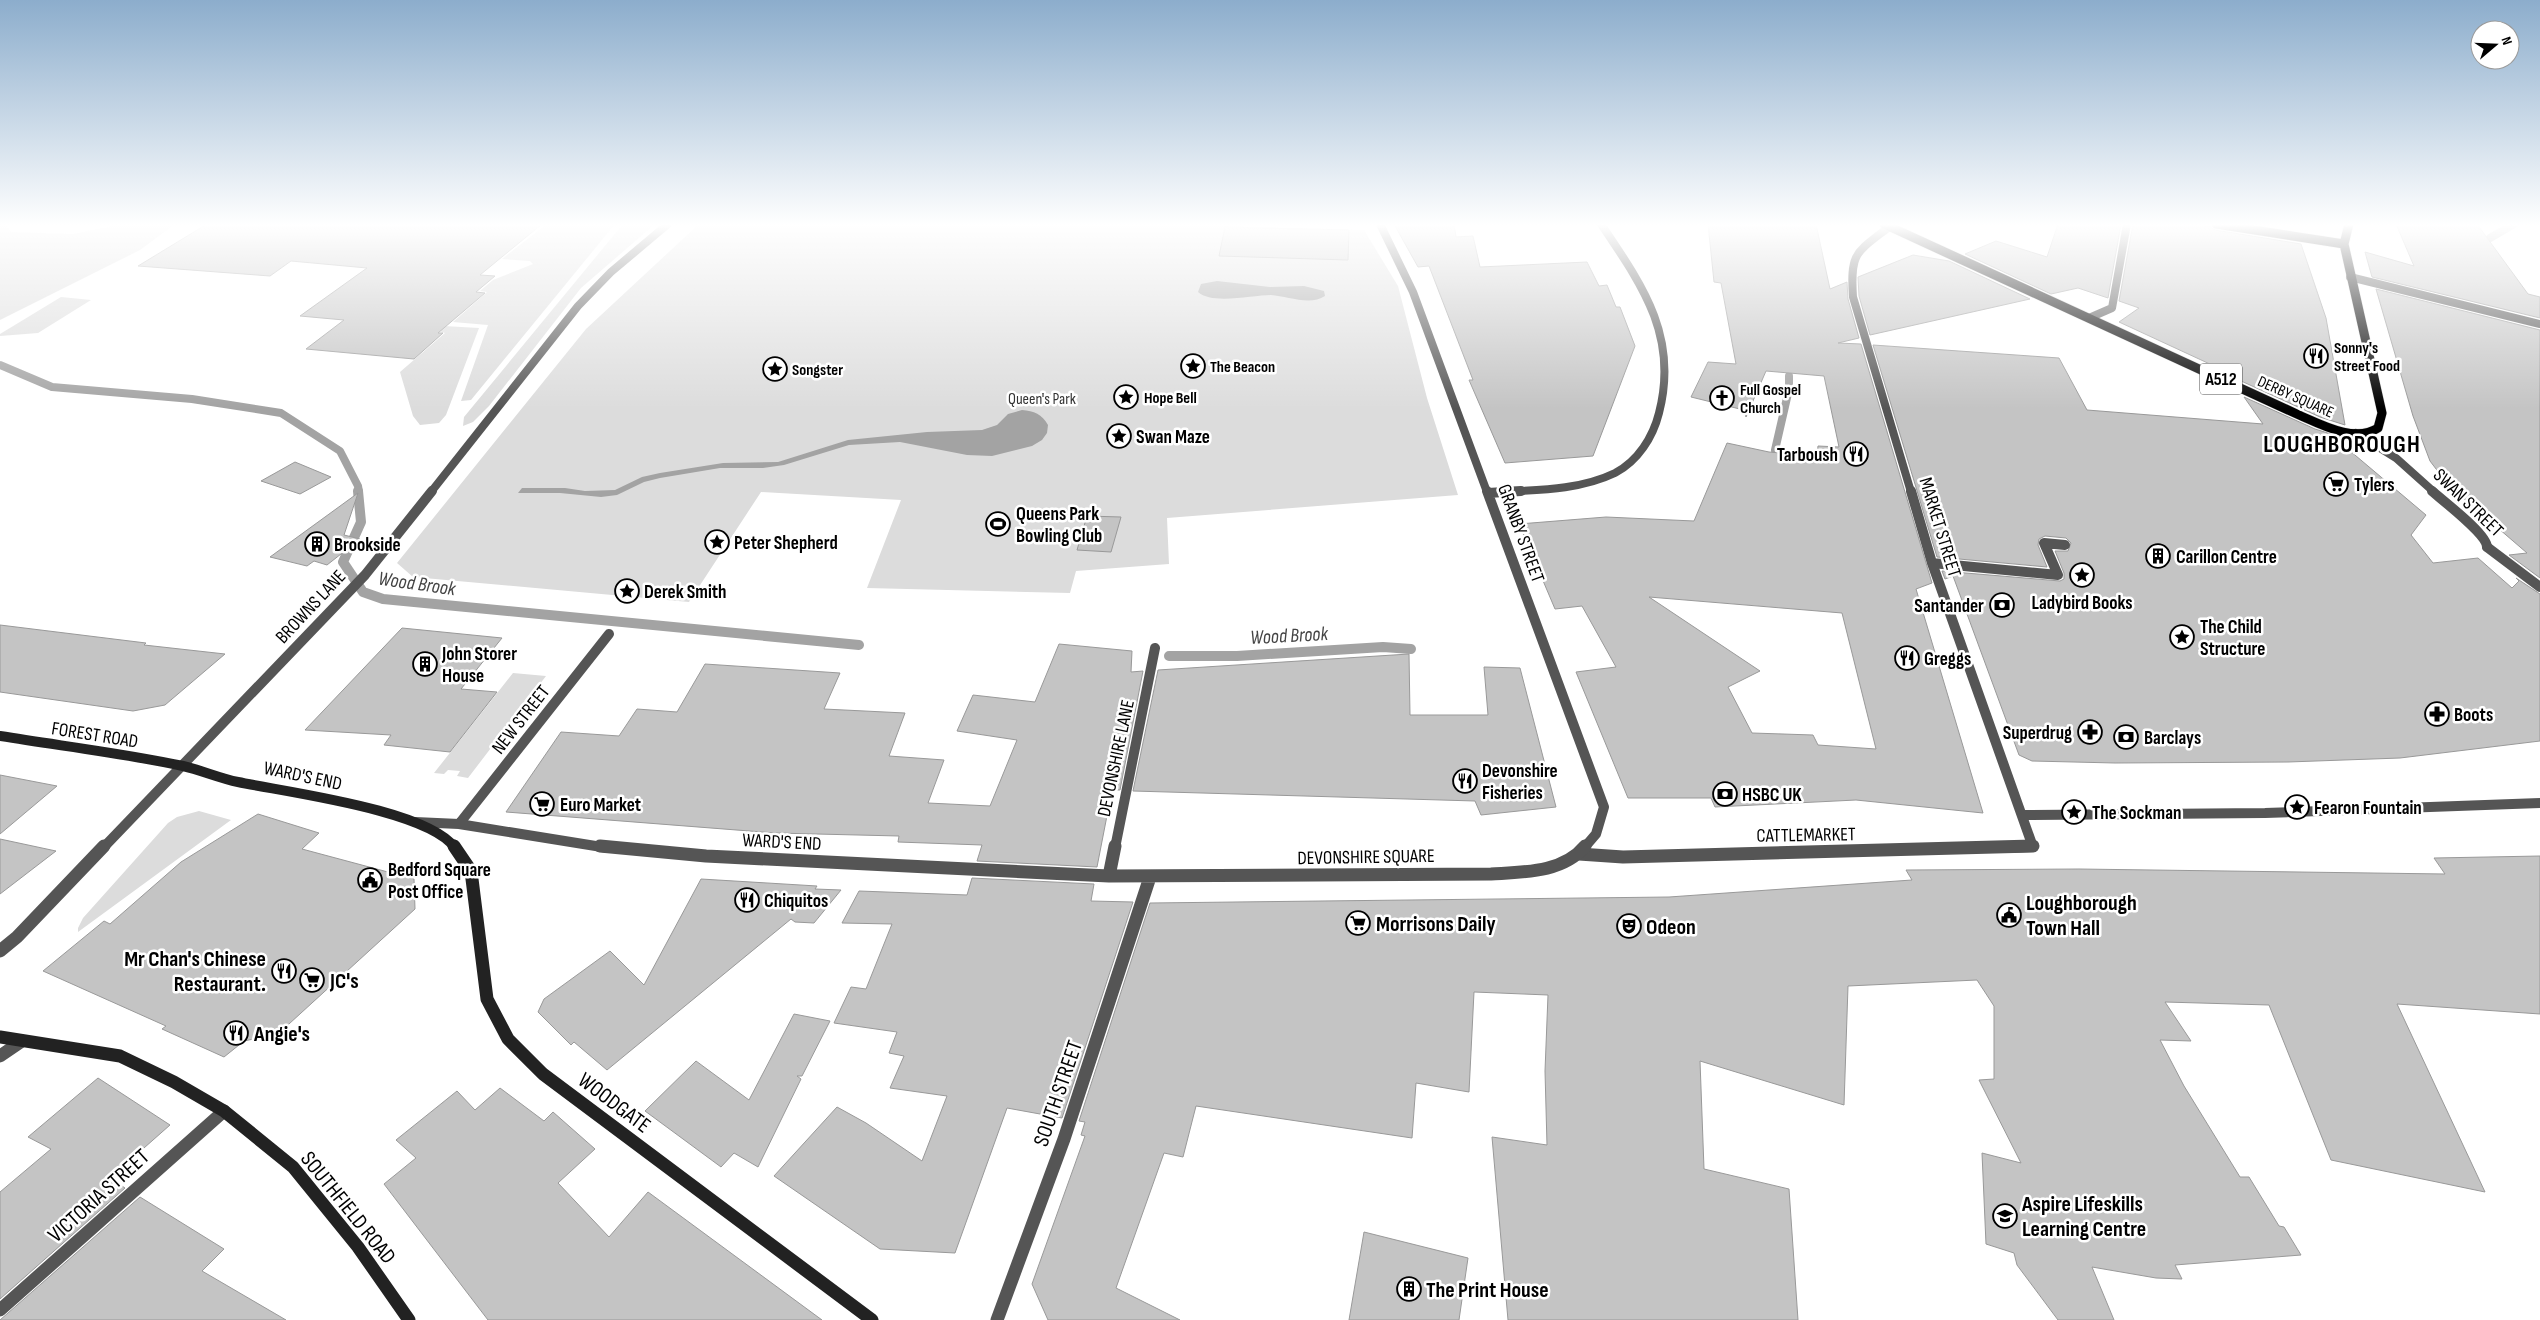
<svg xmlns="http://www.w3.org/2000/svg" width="2540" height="1320" font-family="'Sofia Sans Condensed',sans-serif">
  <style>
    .green { fill: #dcdcdc }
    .water { fill: #a3a3a3 }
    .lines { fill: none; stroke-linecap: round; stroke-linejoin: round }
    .stream-far1 { stroke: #a3a3a3; stroke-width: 8 }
    .stream { stroke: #a3a3a3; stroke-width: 10 }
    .building { fill: #c4c4c4; stroke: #999; fill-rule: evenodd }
    .primary-casing { stroke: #dbdbdb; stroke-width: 10 }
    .pedestrian-far2 { stroke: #555; stroke-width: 8 }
    .pedestrian-far1 { stroke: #555; stroke-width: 10 }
    .pedestrian { stroke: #555; stroke-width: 13 }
    .minor-far2 { stroke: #555; stroke-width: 8 }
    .minor-far1 { stroke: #555; stroke-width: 10 }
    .minor { stroke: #555; stroke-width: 13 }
    .secondary-far1 { stroke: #222; stroke-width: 10 }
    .secondary { stroke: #222; stroke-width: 13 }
    .primary { stroke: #000; stroke-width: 9 }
    .labels { text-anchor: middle; stroke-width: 5; stroke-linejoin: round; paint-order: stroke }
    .far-poi-label { font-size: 16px; font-weight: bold; fill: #000; stroke: #fff; text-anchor: start }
    .far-street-label { font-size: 16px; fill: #000; stroke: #fff }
    .far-park-label { font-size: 16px; fill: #333; stroke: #fff }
    .shield { fill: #fff; stroke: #4c4c4c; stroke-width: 1 }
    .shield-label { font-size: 18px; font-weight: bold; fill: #000 }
    .poi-label { font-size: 19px; font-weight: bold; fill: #000; stroke: #fff; text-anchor: start }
    .street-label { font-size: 19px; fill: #000; stroke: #fff }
    .water-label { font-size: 20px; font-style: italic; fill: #444; stroke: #fff }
    .near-poi-label { font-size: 22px; font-weight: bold; fill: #000; stroke: #fff; text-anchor: start }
    .near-street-label { font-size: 22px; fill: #000; stroke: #fff }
    .district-label { font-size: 24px; font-weight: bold; letter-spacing: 1px; fill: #000; stroke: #fff }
  </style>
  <rect width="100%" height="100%" fill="#fff"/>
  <path class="green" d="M0 224H5L11 232 73 234 121 224H175L140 250 0 320Z
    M547 224H615L471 400 461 401 488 325 453 322 487 292 480 291 493 280 533 264 530 261 502 259Z
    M623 224H655L581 288 489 406 473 422 463 426 464 417Z
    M699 224H1148L1364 230 1398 286 1427 398 1458 495 1167 518 1169 564 1076 571 1070 593 867 588 901 500 761 492 689 602 413 577 397 563 586 329Z
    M61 297 91 300 38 333 0 336V334Z
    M444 326 479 328 446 415 439 423 420 425 413 416 400 372 445 333 439 331Z
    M513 673 546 676 468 778 457 776 460 771 448 770 444 774 434 773Z
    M199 811 231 820 78 932V928L83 918 168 823 177 817Z"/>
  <path class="water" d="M1217 281 1270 287 1304 286 1324 291 1325 296C1310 306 1287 296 1271 295 1253 295 1212 305 1198 292L1201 284Z
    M1022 410C1034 411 1042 414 1048 425L1047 433 1042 440 1032 446 992 456 967 455 900 442 849 445 784 465 763 468H720L660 478 644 482 617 495 601 497 560 493H518L522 488H565L585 491 615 490 642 477 660 473 723 463 778 462 848 440 927 432 982 430 997 425 1008 414Z"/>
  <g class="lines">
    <path class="stream-far1" d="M2490 238 2514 224
      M0 365 52 387 192 399 281 413 340 451 358 486 359 492
      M1775 450 1789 389V376"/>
    <path class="stream" d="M358 491 361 522 343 562 363 592 383 599 859 645
      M1169 656H1237L1383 647 1411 649"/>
  </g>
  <path class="building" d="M207 224H542L480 275 495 276 476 292 485 293 438 333H443L414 359 306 349 344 320 300 316 367 268 291 261 270 276 138 266Z
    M1394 224H1454L1456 237 1473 236 1480 267 1587 262 1599 286 1607 285 1616 307H1620L1635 346 1593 456 1505 463 1469 380H1473L1429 266 1418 267Z
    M1708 224H1816L1830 289 1847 282 1848 299 1859 338 1838 343 1861 344 1932 583 1916 589 1983 813 1856 800 1715 807 1711 798H1628L1576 672 1616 667 1582 606 1555 609 1519 524 1606 517 1694 521 1727 443 1769 452 1817 456 1818 446 1839 447 1824 376 1766 371 1746 417 1744 410 1691 397 1708 362 1736 364 1721 283 1714 282ZM1649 597 1842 613 1876 749 1818 745 1813 735 1752 733 1728 687 1760 671Z
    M2058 224H2121L2108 298 2078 288 2051 294 1965 254 1996 241 2047 257Z
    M2133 224H2198L2210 227 2215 230 2301 244 2326 318 2345 425 2320 417 2228 375 2225 371 2119 322 2139 308 2119 301Z
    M2396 224H2477L2528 294 2540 297V318L2372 277 2365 252 2414 266Z
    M1225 227 1349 230 1348 260 1219 256Z
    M1913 255 1949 261 2030 299 1870 335 1859 296 1858 277Z
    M2376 289 2540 330V578L2509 555 2527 553 2449 486 2430 461 2413 416Z
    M1873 345 2059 358 2087 410 2263 424 2244 397 2315 429 2347 439 2349 450 2426 515 2411 535 2433 563 2478 558 2512 588 2519 581 2516 578 2540 594V741L2400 758 2288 762 2115 763 2032 761 2019 755 1953 576 1945 579 1942 571 2060 581 2064 579V573L2055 551H2068L2071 543 2066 538 2045 536 2039 539 2038 545 2047 567 1937 557Z
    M295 462 331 477 300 494 261 481Z
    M358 493 344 535 360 539 327 565 314 561 307 566 270 557Z
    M1087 516 1121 517 1111 552 1077 550Z
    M0 625 146 643 144 645 225 654 165 705 133 711 0 692Z
    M402 628 502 638 461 689 497 692 450 752 384 745 391 735 305 730Z
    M1059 644 1132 651 1131 672 1143 671 1120 790H1112L1097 867 977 861 982 845 898 842 899 836 775 833 506 812 561 732 619 736 637 709 677 712 705 664 840 673 824 709 905 713 889 756 944 760 928 803 990 806 1017 740 957 731 973 695 1035 702Z
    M1409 654 1410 715H1488L1484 667 1520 668 1556 807 1481 815 1475 801 1133 791 1158 670Z
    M0 775 57 786 0 834Z
    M258 814 319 833 302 849 414 879 415 909 278 1034 244 1041 224 1057 162 1029 166 1026 43 971 104 921 110 924 181 862Z
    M0 839 56 851 0 894Z
    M2540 856V1014L2397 1004 2485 1192 2331 1160 2269 1005 2165 1002 2191 1041 2160 1040 2184 1086 2240 1177H2249L2279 1226 2284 1227 2301 1255 2175 1265 2182 1279 2156 1278 2092 1267 2114 1320H2058L2017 1265 2014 1253 1986 1244 1982 1153 2021 1163 1979 1080 1994 1079V1006L1977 980 1848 986 1844 1105 1700 1061 1704 1169 1789 1189 1798 1320H1508L1492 1137 1547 1145 1545 1071 1548 995 1474 992 1469 1092 1416 1083 1412 1138 1196 1106 1183 1157 1164 1153 1116 1288 1180 1320H1048L1032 1284 1085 1136 1081 1135 1085 1122 1079 1121 1150 903 1669 897 1912 880 1906 870 2079 869 2445 874 2434 858Z
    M972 878 1094 884 1091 901 1133 902 1062 1118 1007 1108 955 1253 880 1249 774 1176 837 1107 866 1123 922 1161 947 1096 890 1088 904 1056 889 1053 897 1032 834 1023 851 987 866 989 892 924 842 923 859 891 967 895Z
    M701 879 817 886 815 889 841 890 814 923 795 922 791 919 607 1070 574 1042 571 1045 538 1012 544 999 610 951 644 985Z
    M794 1014 830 1021 802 1076H797L801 1079 758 1167 734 1153 721 1167 645 1111 696 1061 749 1100Z
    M98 1078 170 1125 110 1178 125 1188 0 1299V1192L51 1149 28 1137Z
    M500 1088 544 1121 553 1112 595 1149 558 1183 609 1237 648 1192 822 1320H488L384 1184 416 1158 396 1140 457 1091 475 1110Z
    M140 1197 224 1249 202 1271 286 1320H0Z
    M1364 1232 1468 1258 1459 1320H1349Z"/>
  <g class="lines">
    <g class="primary-casing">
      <path id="primary" d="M1884 224 2299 415C2322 425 2355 443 2378 428L2382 413 2344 244 2349 224
        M2216 224 2344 244"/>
    </g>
    <path class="pedestrian-far2" d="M1889 227C1856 253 1850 252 1853 297L1911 492"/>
    <path class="pedestrian-far1" d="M1911 491 1932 563 2033 847 2003 848
      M2487 547 2540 587
      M1932 563 2058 575 2044 543 2065 545
      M2022 815 2265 813 2540 803"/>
    <path class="pedestrian" d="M1579 854 1623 857 2033 846"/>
    <path class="minor-far2" d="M1380 224 1413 292 1487 492
      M2350 277 2540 324
      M2089 318 2112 308 2127 224
      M2356 433 2396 458 2434 492
      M431 492 578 306 611 272 668 224
      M1500 492C1538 490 1580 490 1615 473 1638 461 1653 437 1659 413 1679 336 1642 285 1601 224"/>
    <path class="minor-far1" d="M1487 491 1604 807 1596 834 1584 848
      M2432 491C2443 501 2487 534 2487 547
      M1488 493 1521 491
      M415 822 459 824 608 848
      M459 824 609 634
      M103 848 365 575 432 491
      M1115 848 1155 648"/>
    <path class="minor" d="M600 846 706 856 1109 876 1491 874C1523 872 1563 873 1585 846
      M1109 876 1115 846
      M0 951 17 937 104 846
      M0 1056 22 1041
      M0 1310 224 1111
      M997 1320 1064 1139 1150 877"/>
    <path class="secondary-far1" d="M0 736C61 746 123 753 183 766 201 770 219 778 238 782 285 792 429 810 455 848"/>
    <path class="secondary" d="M454 846 471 871 487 999 508 1039 543 1074 872 1320
      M0 1037 120 1056 174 1082 224 1111 293 1167 358 1247 409 1320"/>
    <use href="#primary" class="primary"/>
  </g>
  <linearGradient id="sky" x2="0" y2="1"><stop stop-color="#8cadcc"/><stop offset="0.55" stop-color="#fff"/><stop offset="1" stop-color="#fff" stop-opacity="0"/></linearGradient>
  <rect width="2540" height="409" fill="url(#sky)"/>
  <defs>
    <g id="restaurant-ring" transform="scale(1.25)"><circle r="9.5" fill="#fff" stroke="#000" stroke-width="1.5"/><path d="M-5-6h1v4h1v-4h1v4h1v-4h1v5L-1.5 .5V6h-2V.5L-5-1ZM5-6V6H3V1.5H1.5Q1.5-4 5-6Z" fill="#000"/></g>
    <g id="sight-ring" transform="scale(1.25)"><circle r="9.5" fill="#fff" stroke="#000" stroke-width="1.5"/><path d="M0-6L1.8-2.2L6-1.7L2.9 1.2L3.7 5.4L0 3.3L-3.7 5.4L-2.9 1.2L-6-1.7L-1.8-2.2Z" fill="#000"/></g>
    <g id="church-ring" transform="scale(1.25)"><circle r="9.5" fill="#fff" stroke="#000" stroke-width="1.5"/><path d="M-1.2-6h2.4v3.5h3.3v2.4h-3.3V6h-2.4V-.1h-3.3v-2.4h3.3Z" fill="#000"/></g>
    <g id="supermarket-ring" transform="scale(1.25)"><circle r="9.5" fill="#fff" stroke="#000" stroke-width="1.5"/><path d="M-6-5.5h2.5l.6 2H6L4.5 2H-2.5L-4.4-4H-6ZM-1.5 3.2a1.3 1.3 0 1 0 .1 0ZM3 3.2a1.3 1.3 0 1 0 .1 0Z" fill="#000"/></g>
    <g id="stadium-ring" transform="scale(1.25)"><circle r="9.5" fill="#fff" stroke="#000" stroke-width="1.5"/><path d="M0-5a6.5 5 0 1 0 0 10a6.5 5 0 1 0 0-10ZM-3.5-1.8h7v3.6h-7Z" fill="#000"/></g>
    <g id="building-ring" transform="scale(1.25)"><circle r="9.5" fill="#fff" stroke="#000" stroke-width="1.5"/><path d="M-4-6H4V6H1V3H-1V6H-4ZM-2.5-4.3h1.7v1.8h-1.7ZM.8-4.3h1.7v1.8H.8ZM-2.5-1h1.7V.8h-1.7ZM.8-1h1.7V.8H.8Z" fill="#000"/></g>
    <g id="bank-ring" transform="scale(1.25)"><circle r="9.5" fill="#fff" stroke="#000" stroke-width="1.5"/><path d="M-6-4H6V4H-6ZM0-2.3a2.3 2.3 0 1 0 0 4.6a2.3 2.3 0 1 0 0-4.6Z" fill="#000"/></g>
    <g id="pharmacy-ring" transform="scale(1.25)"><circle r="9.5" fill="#fff" stroke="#000" stroke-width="1.5"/><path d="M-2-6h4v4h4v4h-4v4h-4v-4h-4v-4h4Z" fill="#000"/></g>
    <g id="civic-ring" transform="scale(1.25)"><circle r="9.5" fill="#fff" stroke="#000" stroke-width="1.5"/><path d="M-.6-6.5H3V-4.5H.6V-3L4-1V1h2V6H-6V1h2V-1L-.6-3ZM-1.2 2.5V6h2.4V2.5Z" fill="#000"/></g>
    <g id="theatre-ring" transform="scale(1.25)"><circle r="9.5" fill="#fff" stroke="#000" stroke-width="1.5"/><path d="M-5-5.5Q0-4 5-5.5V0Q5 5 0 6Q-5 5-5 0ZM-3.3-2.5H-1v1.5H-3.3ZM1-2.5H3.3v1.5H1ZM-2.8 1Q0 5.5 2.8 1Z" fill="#000"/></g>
    <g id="school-ring" transform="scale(1.25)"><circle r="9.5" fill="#fff" stroke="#000" stroke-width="1.5"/><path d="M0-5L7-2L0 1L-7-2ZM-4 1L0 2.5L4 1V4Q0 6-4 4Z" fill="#000"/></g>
  </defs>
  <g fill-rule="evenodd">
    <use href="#restaurant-ring" x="2316" y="356"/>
    <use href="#sight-ring" x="1193" y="366"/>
    <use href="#sight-ring" x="775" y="369"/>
    <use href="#sight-ring" x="1126" y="397"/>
    <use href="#church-ring" x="1722" y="398"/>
    <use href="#sight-ring" x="1119" y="436"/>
    <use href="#restaurant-ring" x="1856" y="454"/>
    <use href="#supermarket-ring" x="2336" y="484"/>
    <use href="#stadium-ring" x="998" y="524"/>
    <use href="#sight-ring" x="717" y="542"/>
    <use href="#building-ring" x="317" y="544"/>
    <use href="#building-ring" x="2158" y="556"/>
    <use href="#sight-ring" x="2082" y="575"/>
    <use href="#sight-ring" x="627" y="591"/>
    <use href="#bank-ring" x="2002" y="605"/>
    <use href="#sight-ring" x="2182" y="637"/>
    <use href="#restaurant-ring" x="1907" y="658"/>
    <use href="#building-ring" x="425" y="664"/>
    <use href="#pharmacy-ring" x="2437" y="714"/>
    <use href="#pharmacy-ring" x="2090" y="732"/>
    <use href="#bank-ring" x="2126" y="737"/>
    <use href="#restaurant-ring" x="1465" y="781"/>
    <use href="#bank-ring" x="1725" y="794"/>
    <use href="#supermarket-ring" x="542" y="804"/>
    <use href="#sight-ring" x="2297" y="807"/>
    <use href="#sight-ring" x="2074" y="812"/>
    <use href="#civic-ring" x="370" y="880"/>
    <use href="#restaurant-ring" x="747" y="900"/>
    <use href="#civic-ring" x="2009" y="915"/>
    <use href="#supermarket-ring" x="1358" y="923"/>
    <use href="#theatre-ring" x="1629" y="926"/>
    <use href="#restaurant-ring" x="284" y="971"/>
    <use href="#supermarket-ring" x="312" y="980"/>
    <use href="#restaurant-ring" x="236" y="1033"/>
    <use href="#school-ring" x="2005" y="1216"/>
    <use href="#building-ring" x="1409" y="1289"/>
  </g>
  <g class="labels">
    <g class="far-poi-label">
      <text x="2334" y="353">Sonny's<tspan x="2334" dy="18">Street Food</tspan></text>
      <text x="1210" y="372">The Beacon</text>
      <text x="792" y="375">Songster</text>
      <text x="1740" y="395">Full Gospel<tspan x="1740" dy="18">Church</tspan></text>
      <text x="1144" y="403">Hope Bell</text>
    </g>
    <g class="far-street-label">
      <text transform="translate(2296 396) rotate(24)" y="6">DERBY SQUARE</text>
    </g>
    <g class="far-park-label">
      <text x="1042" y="404">Queen's Park</text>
    </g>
    <rect class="shield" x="2200" y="363.5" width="42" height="31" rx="4"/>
    <g class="shield-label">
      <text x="2221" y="385">A512</text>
    </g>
    <g class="poi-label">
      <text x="1136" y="443">Swan Maze</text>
      <text x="1838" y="461" text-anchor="end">Tarboush</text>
      <text x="2354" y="491">Tylers</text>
      <text x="1016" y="520">Queens Park<tspan x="1016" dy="22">Bowling Club</tspan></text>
      <text x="734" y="549">Peter Shepherd</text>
      <text x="334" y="551">Brookside</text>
      <text x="2176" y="563">Carillon Centre</text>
      <text x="644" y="598">Derek Smith</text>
      <text x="2082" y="609" text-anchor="middle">Ladybird Books</text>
      <text x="1984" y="612" text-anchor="end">Santander</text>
      <text x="2200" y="633">The Child<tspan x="2200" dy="22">Structure</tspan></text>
      <text x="442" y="660">John Storer<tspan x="442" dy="22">House</tspan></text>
      <text x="1924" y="665">Greggs</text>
      <text x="2454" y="721">Boots</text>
      <text x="2072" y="739" text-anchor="end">Superdrug</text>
      <text x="2144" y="744">Barclays</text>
      <text x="1482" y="777">Devonshire<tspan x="1482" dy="22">Fisheries</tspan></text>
      <text x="1742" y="801">HSBC UK</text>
      <text x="560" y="811">Euro Market</text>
      <text x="2314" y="814">Fearon Fountain</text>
      <text x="2092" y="819">The Sockman</text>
      <text x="388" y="876">Bedford Square<tspan x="388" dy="22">Post Office</tspan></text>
      <text x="764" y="907">Chiquitos</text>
    </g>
    <g class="street-label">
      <text transform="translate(2469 502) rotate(44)" y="7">SWAN STREET</text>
      <text transform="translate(1941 527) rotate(73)" y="7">MARKET STREET</text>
      <text transform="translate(1522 533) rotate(70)" y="7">GRANBY STREET</text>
      <text transform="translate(310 606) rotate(-47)" y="7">BROWNS LANE</text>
      <text transform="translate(520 719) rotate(-52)" y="7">NEW STREET</text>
      <text transform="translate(95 734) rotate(9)" y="7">FOREST ROAD</text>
      <text transform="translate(1115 758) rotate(-78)" y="7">DEVONSHIRE LANE</text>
      <text transform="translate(303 775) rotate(12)" y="7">WARD'S END</text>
      <text transform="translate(1806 834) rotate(-1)" y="7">CATTLEMARKET</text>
      <text transform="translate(782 841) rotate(3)" y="7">WARD'S END</text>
      <text transform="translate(1366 856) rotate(-1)" y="7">DEVONSHIRE SQUARE</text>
    </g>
    <g class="water-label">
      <text transform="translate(417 583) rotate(8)" y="7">Wood Brook</text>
      <text transform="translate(1289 635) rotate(-3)" y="7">Wood Brook</text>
    </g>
    <g class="near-poi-label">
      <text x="2026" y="910">Loughborough<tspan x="2026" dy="25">Town Hall</tspan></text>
      <text x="1376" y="931">Morrisons Daily</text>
      <text x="1646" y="934">Odeon</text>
      <text x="266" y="966" text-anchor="end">Mr Chan's Chinese<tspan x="266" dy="25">Restaurant.</tspan></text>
      <text x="330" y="988">JC's</text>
      <text x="254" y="1041">Angie's</text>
      <text x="2022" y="1211">Aspire Lifeskills<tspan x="2022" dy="25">Learning Centre</tspan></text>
      <text x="1426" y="1297">The Print House</text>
    </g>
    <g class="near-street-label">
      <text transform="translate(1057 1093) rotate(-71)" y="8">SOUTH STREET</text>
      <text transform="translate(615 1102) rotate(37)" y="8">WOODGATE</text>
      <text transform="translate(98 1195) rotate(-42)" y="8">VICTORIA STREET</text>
      <text transform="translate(349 1207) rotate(51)" y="8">SOUTHFIELD ROAD</text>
    </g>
    <g class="district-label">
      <text x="2342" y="452">LOUGHBOROUGH</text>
    </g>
  </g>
  <g transform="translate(2495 45) rotate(71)"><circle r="24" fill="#ffffff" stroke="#999999"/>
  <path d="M0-4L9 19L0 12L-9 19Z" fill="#000000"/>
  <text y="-8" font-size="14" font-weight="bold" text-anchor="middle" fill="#000000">N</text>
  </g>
</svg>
